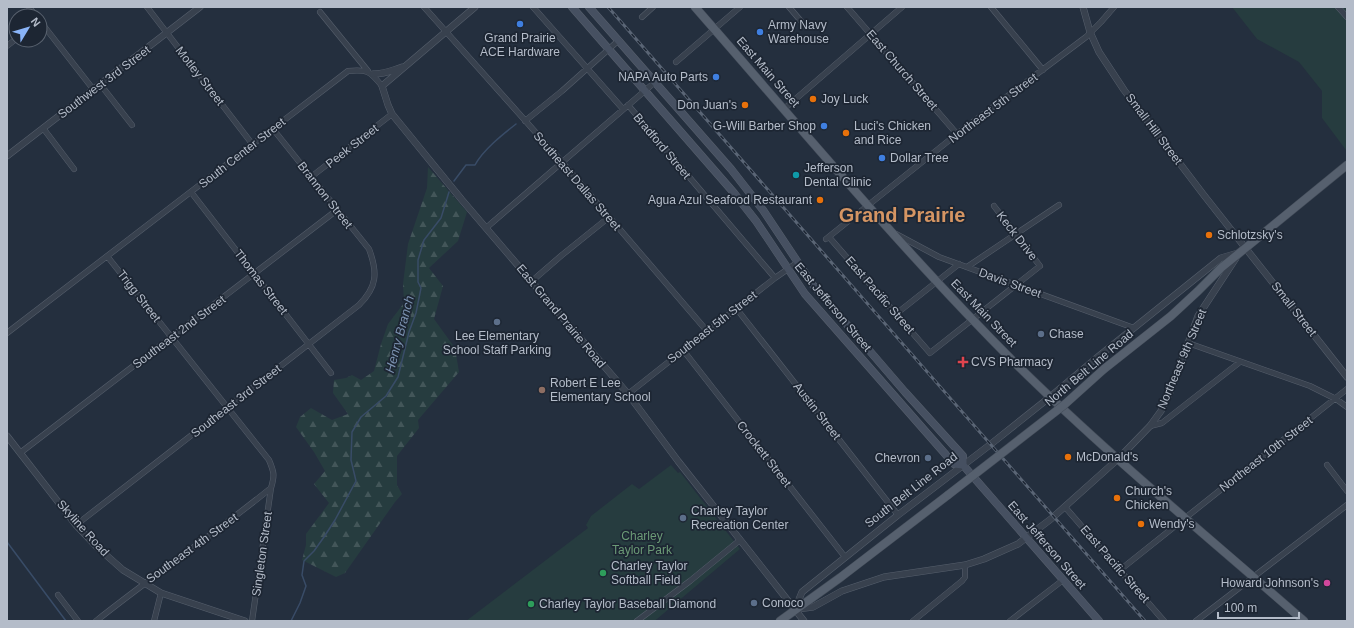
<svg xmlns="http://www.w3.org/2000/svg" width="1354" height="628" font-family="Arial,sans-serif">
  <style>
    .forest { fill: url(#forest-firs) }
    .green { fill: #263c3f }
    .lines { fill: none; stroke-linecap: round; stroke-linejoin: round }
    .stream { stroke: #394c67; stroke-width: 1.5 }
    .minor-casing { stroke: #565f6c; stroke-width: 6 }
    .tertiary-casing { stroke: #565f6c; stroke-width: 7 }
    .secondary-casing { stroke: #565f6c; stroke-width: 8 }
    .primary-casing { stroke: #414a57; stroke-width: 9 }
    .minor { stroke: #38414e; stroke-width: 5 }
    .tertiary { stroke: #38414e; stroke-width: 6 }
    .secondary { stroke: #465061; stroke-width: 7 }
    .primary { stroke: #56606e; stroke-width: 8 }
    .rail-casing { stroke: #5a6575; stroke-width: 3 }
    .rail { stroke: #1d2633; stroke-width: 1.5; stroke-dasharray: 4.5; stroke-linecap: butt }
    .primary-bridge-casing { stroke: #414a57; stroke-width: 9; stroke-linecap: butt }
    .primary-bridge { stroke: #56606e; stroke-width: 8 }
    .shop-dot { fill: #3f7fe0; stroke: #1d2633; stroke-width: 1.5 }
    .food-dot { fill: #e8710a; stroke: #1d2633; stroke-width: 1.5 }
    .culture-dot { fill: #0f9aa8; stroke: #1d2633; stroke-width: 1.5 }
    .service-dot { fill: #5c6f8a; stroke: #1d2633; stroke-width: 1.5 }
    .health-dot { fill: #e0444e; stroke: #1d2633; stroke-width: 1.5 }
    .education-dot { fill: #8d6e63; stroke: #1d2633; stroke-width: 1.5 }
    .leisure-dot { fill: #2e9e5b; stroke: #1d2633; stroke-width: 1.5 }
    .hotel-dot { fill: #d1479c; stroke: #1d2633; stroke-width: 1.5 }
    .labels { text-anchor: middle; stroke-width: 3.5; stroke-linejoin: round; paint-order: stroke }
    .poi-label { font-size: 12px; fill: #b4bcc9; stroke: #1d2633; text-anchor: start }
    .street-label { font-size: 12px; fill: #b4bcc9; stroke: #1d2633 }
    .park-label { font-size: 12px; fill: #6b9a76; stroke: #1d2633 }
    .water-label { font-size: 13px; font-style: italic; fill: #7c92b1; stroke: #1d2633 }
    .town-label { font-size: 20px; font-weight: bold; fill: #d59563; stroke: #1d2633 }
  </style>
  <defs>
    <pattern id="forest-firs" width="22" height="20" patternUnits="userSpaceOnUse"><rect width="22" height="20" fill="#263c3f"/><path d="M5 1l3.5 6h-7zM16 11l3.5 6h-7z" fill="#435659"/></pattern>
  </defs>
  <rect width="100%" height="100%" fill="#242f3e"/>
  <path class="forest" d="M428 167 467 212 458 241 429 268 443 286 434 319 455 348 459 372 418 420 419 428 397 456V485L402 494 395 502 345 573 336 577 302 560 306 545V534L329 503 314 484 325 471 314 452 296 427 300 417 311 408 332 420 348 414 333 393 334 380 346 378 352 375 361 380 374 371 381 344 388 324 404 303 403 284 408 244 427 188Z"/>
  <path class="green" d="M1232 7H1347L1346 150 1322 118V91L1299 62 1257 39Z
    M671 465 678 473 680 472 740 549 657 619 654 621H466L588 528 586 525 591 516 632 484 639 489Z"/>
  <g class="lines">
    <path class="stream" d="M454 181 466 165H475C483 150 502 135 516 124
      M7 542 66 621
      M291 621 300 603 306 586 302 575 304 561 314 551 324 537 335 520 356 481 351 460 352 432 361 417 386 396 398 377 409 332 416 313 421 288 418 282V260L424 240 441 218 449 192"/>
    <g class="minor-casing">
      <path id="minor" d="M29 7 36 16
        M147 7 253 145
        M424 7 562 162 707 331
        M533 7 623 109
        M789 7 806 27
        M847 7 957 134
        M991 7 1043 70
        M1338 7 1347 17
        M320 12 368 71
        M642 17 653 7
        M40 21 93 89
        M7 46 16 39
        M676 62 740 7
        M100 84 132 125
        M628 105 775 278
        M784 109 902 7
        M525 121 562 91 619 40
        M43 128 74 169
        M311 177 392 114
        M191 192 331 373
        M486 228 655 82
        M896 234 939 257 1134 328
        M829 237 930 353 1040 266 994 206
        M826 239 957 134 1086 37 1101 22 1114 7
        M107 256 269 460C274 472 275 475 271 488L252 621
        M967 267 1059 205
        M532 281 562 255 608 218
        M736 308 898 515
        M896 314 959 264
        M7 333 348 71C367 69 370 71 382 86
        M1188 343 1310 386 1336 399 1347 407
        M683 350 845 557
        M628 394 775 278 798 262
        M1150 426 1162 423 1240 362
        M20 453 337 210
        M1327 465 1347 491
        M1065 507 1164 621
        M76 525 359 305C377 287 378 273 369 249L273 129
        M1120 570 1347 389
        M58 595 78 621
        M96 621C154 575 214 534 271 488
        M154 621 161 593
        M637 621 690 581 740 540
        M913 621 962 581 965 577V565
        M1010 621 1063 580
        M1196 621 1347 505"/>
    </g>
    <g class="tertiary-casing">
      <path id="tertiary" d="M475 7 382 86 388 105 392 114 462 200 628 394 678 461 804 621
        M1083 7 1090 32 1099 52 1124 90 1203 194 1347 377
        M373 74C386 74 390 71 402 67
        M7 156 200 7
        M7 436 76 525 97 547 123 570 161 593 245 621
        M795 609 802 592 898 515 991 444 1050 397 1099 356 1221 258 1238 253
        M798 609 813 607 842 591 884 577 965 565 984 559 1018 544 1051 519 1118 459 1150 426 1161 411 1171 390 1198 316 1236 258"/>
    </g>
    <g class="secondary-casing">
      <path id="secondary" d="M572 7 734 193 756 221 805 294 954 464 963 465 1099 621
        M589 7 731 169 763 210 813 285 905 392 963 456V465"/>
    </g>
    <g class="primary-casing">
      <path id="primary" d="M695 7C800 127 902 250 1015 363 1107 454 1207 536 1304 621
        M1104 369 1171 316 1198 291 1221 268 1347 165
        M780 621 841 577 948 495"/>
    </g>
    <use href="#minor" class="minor"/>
    <use href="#tertiary" class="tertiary"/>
    <use href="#secondary" class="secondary"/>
    <use href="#primary" class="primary"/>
    <g class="rail-casing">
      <path id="rail" d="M608 7 1145 621"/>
    </g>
    <use href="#rail" class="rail"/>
    <g class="primary-bridge-casing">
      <path id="primary-bridge" d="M948 495 1064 405 1104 369"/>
    </g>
    <use href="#primary-bridge" class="primary-bridge"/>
  </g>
  <g class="shop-dot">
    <circle cx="520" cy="24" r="4"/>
    <circle cx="760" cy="32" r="4"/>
    <circle cx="716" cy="77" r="4"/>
    <circle cx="824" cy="126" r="4"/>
    <circle cx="882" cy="158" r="4"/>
  </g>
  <g class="food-dot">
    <circle cx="813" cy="99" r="4"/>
    <circle cx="745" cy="105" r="4"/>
    <circle cx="846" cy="133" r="4"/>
    <circle cx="820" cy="200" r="4"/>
    <circle cx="1209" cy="235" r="4"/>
    <circle cx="1068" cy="457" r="4"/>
    <circle cx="1117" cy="498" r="4"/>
    <circle cx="1141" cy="524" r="4"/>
  </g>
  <circle class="culture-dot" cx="796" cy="175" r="4"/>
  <g class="service-dot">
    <circle cx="497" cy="322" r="4"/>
    <circle cx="1041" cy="334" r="4"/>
    <circle cx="928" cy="458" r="4"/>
    <circle cx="683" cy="518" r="4"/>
    <circle cx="754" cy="603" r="4"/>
  </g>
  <path class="health-dot" d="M961 356h4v4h4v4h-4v4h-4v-4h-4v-4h4z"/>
  <circle class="education-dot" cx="542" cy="390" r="4"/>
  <g class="leisure-dot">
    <circle cx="603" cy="573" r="4"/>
    <circle cx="531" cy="604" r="4"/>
  </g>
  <circle class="hotel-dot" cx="1327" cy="583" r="4"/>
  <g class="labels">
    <g class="poi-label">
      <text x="768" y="29">Army Navy<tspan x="768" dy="14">Warehouse</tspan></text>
      <text x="520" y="42" text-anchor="middle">Grand Prairie<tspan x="520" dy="14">ACE Hardware</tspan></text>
      <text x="708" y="81" text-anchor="end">NAPA Auto Parts</text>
      <text x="821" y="103">Joy Luck</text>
      <text x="737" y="109" text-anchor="end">Don Juan's</text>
      <text x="816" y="130" text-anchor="end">G-Will Barber Shop</text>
      <text x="854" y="130">Luci's Chicken<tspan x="854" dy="14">and Rice</tspan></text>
      <text x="890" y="162">Dollar Tree</text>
      <text x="804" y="172">Jefferson<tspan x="804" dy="14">Dental Clinic</tspan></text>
      <text x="812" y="204" text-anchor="end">Agua Azul Seafood Restaurant</text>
      <text x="1217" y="239">Schlotzsky's</text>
      <text x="1049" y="338">Chase</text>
      <text x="497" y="340" text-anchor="middle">Lee Elementary<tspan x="497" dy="14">School Staff Parking</tspan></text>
      <text x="971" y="366">CVS Pharmacy</text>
      <text x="550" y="387">Robert E Lee<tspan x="550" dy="14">Elementary School</tspan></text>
      <text x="1076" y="461">McDonald's</text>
      <text x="920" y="462" text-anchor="end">Chevron</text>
      <text x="1125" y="495">Church's<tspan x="1125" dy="14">Chicken</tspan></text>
      <text x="691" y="515">Charley Taylor<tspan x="691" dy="14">Recreation Center</tspan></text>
      <text x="1149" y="528">Wendy's</text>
      <text x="611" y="570">Charley Taylor<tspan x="611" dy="14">Softball Field</tspan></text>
      <text x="1319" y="587" text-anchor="end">Howard Johnson's</text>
      <text x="762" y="607">Conoco</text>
      <text x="539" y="608">Charley Taylor Baseball Diamond</text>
    </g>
    <g class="street-label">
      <text transform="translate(902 70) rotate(49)" y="4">East Church Street</text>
      <text transform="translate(768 72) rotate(49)" y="4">East Main Street</text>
      <text transform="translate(200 76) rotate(52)" y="4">Motley Street</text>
      <text transform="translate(104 82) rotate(-37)" y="4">Southwest 3rd Street</text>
      <text transform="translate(993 108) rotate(-37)" y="4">Northeast 5th Street</text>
      <text transform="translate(1154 129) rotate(53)" y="4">Small Hill Street</text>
      <text transform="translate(352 146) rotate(-38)" y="4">Peek Street</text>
      <text transform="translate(662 146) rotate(50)" y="4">Bradford Street</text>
      <text transform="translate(242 153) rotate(-38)" y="4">South Center Street</text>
      <text transform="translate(577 181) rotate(49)" y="4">Southeast Dallas Street</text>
      <text transform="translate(325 195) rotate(52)" y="4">Brannon Street</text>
      <text transform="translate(1017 236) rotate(52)" y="4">Keck Drive</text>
      <text transform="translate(261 282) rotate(52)" y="4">Thomas Street</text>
      <text transform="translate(1010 283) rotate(20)" y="4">Davis Street</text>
      <text transform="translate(880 295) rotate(49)" y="4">East Pacific Street</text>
      <text transform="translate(139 296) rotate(52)" y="4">Trigg Street</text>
      <text transform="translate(833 307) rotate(50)" y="4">East Jefferson Street</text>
      <text transform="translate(1294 309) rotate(52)" y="4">Small Street</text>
      <text transform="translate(984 313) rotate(46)" y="4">East Main Street</text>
      <text transform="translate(561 316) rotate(50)" y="4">East Grand Prairie Road</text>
      <text transform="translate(712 327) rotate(-38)" y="4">Southeast 5th Street</text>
      <text transform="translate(179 332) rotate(-37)" y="4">Southeast 2nd Street</text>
      <text transform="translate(1182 359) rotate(-67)" y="4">Northeast 9th Street</text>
      <text transform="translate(1089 368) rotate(-40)" y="4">North Belt Line Road</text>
      <text transform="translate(236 401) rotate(-38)" y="4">Southeast 3rd Street</text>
      <text transform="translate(817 411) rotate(52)" y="4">Austin Street</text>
      <text transform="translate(764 454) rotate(52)" y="4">Crockett Street</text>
      <text transform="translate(1266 454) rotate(-38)" y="4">Northeast 10th Street</text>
      <text transform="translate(911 490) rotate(-38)" y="4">South Belt Line Road</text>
      <text transform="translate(83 528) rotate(48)" y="4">Skyline Road</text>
      <text transform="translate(1047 545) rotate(49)" y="4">East Jefferson Street</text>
      <text transform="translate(192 548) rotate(-36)" y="4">Southeast 4th Street</text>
      <text transform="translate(262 554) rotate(-82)" y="4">Singleton Street</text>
      <text transform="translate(1115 564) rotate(49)" y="4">East Pacific Street</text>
    </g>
    <g class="park-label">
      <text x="642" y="540">Charley<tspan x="642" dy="14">Taylor Park</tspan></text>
    </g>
    <g class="water-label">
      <text transform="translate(399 334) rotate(-75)" y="5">Henry Branch</text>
    </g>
    <g class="town-label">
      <text x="902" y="222">Grand Prairie</text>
    </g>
  </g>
  <rect width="1354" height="628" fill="none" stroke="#b4bcc9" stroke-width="16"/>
  <g transform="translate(28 28) rotate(52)"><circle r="19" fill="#1d2633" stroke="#59626f"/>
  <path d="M0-3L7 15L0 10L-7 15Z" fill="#8ab4f8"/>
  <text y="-6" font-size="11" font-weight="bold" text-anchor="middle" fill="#b4bcc9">N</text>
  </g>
  <path d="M1218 612v6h81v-6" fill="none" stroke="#b4bcc9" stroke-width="2"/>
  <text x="1224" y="612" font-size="12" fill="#b4bcc9" stroke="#1d2633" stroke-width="3" paint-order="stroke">100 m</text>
</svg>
